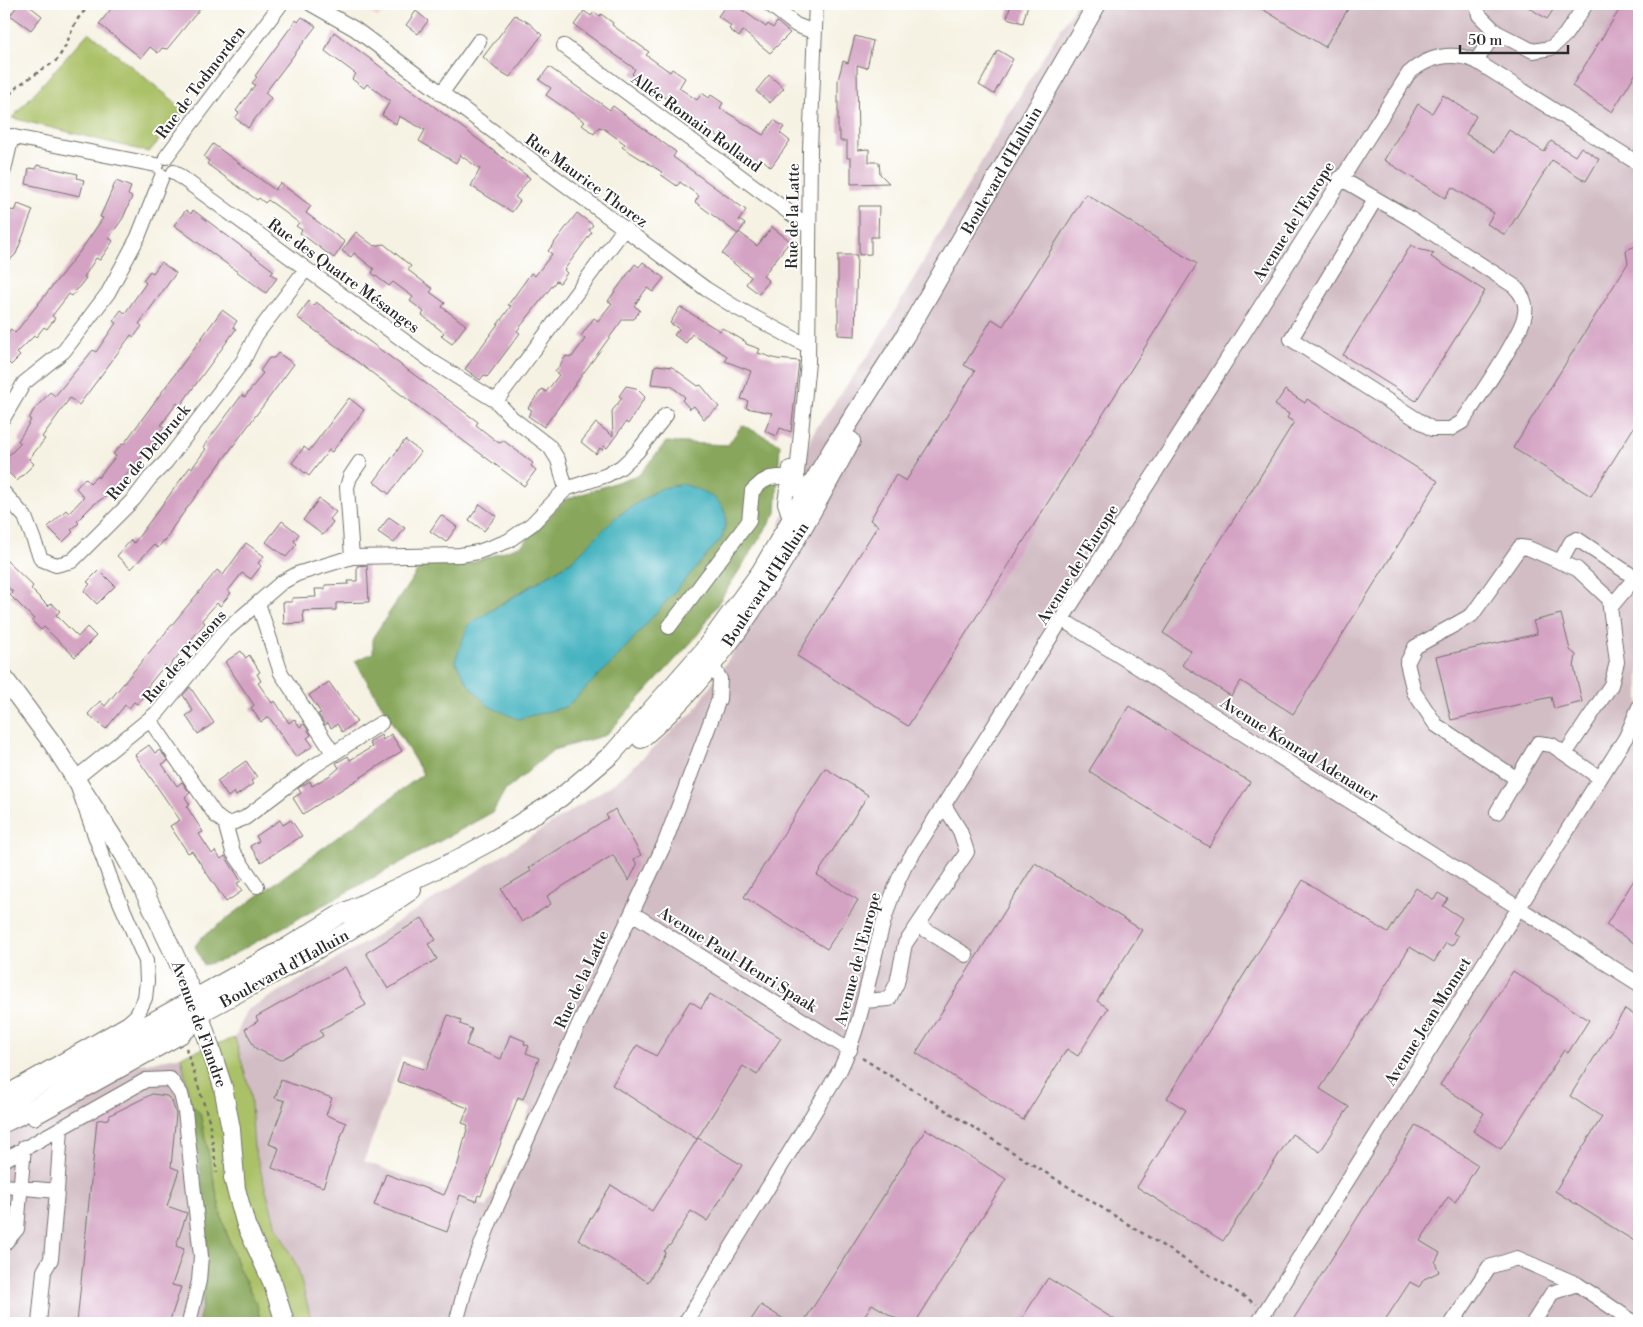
<svg xmlns="http://www.w3.org/2000/svg" width="1643" height="1327" font-family="'Libre Bodoni',serif">
  <style>
    .built { fill: #f7cfd0 }
    .industrial { fill: #d2bdc5; fill-rule: evenodd }
    .green { fill: #abc167; stroke: #6b7649 }
    .forest { fill: #88a75c; stroke: #5a6944; fill-rule: evenodd }
    .water { fill: #45b3c0; stroke: #386f76 }
    .building { fill: #d4a3c3 }
    .lines { fill: none; stroke-linecap: round; stroke-linejoin: round }
    .minor-casing { stroke: #72716b; stroke-width: 16 }
    .major-casing { stroke: #72716b; stroke-width: 20 }
    .path { stroke: #72716b; stroke-width: 2.5; stroke-dasharray: 4 4; stroke-linecap: butt }
    .minor { stroke: #fff; stroke-width: 14 }
    .major { stroke: #fff; stroke-width: 18 }
    .labels { text-anchor: middle; stroke-width: 4; stroke-linejoin: round; paint-order: stroke }
    .street-label { font-size: 16px; fill: #2b2b2b; stroke: #fff }
  </style>
  <rect width="100%" height="100%" fill="#fff"/>
  <filter id="ink" filterUnits="userSpaceOnUse"><feTurbulence type="fractalNoise" baseFrequency=".02" numOctaves="2"/><feDisplacementMap in="SourceGraphic" scale="10" xChannelSelector="R" yChannelSelector="G"/><feConvolveMatrix kernelMatrix="1 2 1 2 8 2 1 2 1" color-interpolation-filters="sRGB"/></filter>
  <filter id="wash" filterUnits="userSpaceOnUse"><feTurbulence type="fractalNoise" baseFrequency=".0096" numOctaves="4" result="noise"/><feDisplacementMap in="SourceGraphic" scale="20" xChannelSelector="R" yChannelSelector="G"/><feGaussianBlur stdDeviation="1.12" result="paint"/><feColorMatrix in="noise" values="0 0 0 0 0 0 0 0 0 0 0 0 0 0 0 0 0 1.4 0 .05"/><feComposite in="paint" operator="in"/></filter>
  <g filter="url(#wash)">
    <rect width="100%" height="100%" fill="#f6f2e3"/>
    <path class="built" d="M359 4H388L378 18Z"/>
    <path class="industrial" d="M1076 4H1639V1323H312L298 1269 275 1223 254 1147 250 1091 235 1038 247 1010 363 944 616 782 694 711 734 651 813 433 874 347 1023 90ZM402 1056 421 1063 419 1071 531 1107 487 1207 364 1161Z
      M181 1056 191 1105 207 1242V1273L198 1323H4V1136L137 1065Z"/>
    <path class="green" d="M89 32 185 110 149 152 12 118Z
      M235 1038 250 1091 254 1147 275 1223 298 1269 312 1323H261L257 1305 238 1267 222 1219 200 1113 191 1105 181 1056Z"/>
    <path class="forest" d="M742 425 780 444 776 513 697 636 606 735 553 750 504 792 493 812 223 960 204 965 195 946 202 937 423 774 355 661 373 653V637L422 564H468L522 545 565 500 640 474 666 442 728 445ZM683 484 455 661 494 608 572 561 615 518Z
      M191 1105 200 1113 222 1219 238 1267 257 1305 261 1323H198C217 1252 200 1177 191 1105Z"/>
    <path class="water" d="M683 484C700 490 724 497 726 518 726 524 723 532 722 538L613 662 566 707 518 719 488 706 468 684 455 661 468 625 572 561 615 518 659 489Z"/>
    <g id="blocks">
      <path class="building" d="M19 4H27L42 16 31 30 10 15Z
        M115 4H204L167 49 162 48 158 53 150 47 141 58 99 24Z
        M727 4H734L766 27 768 24 773 28 777 22 790 33 770 53 743 31 739 37 729 29 731 26 718 16Z
        M1011 4H1028L1023 23 1007 18Z
        M1254 4H1351L1325 47Z
        M1523 4H1557L1547 19Z
        M1623 4H1639V68L1612 112 1572 86Z
        M416 11 428 21 418 34 406 25Z
        M584 11 591 16 594 12 600 16 601 14 613 23 612 25 649 52 646 55 670 72 672 69 685 78 679 88 697 100 702 93 709 98 711 95 723 103 720 108 763 135 774 120 784 127 780 133 790 141 771 167 762 159 758 165 632 74 635 69 574 25Z
        M515 15 529 23 542 35 510 77 496 69 483 57Z
        M302 17 316 26 265 93 271 98 248 128 235 118 239 113 236 111 255 85 252 83 257 77 255 76 296 20 298 22Z
        M334 32 530 178 515 197 520 201 512 212 471 186 480 169 460 155 456 163 419 141 425 130 399 116 396 124 382 115 390 101 367 84 364 88 352 79 356 74 325 51Z
        M855 36 873 41 867 68 857 65 858 150 869 149V162H879L880 174 889 183 851 184V158H847V141H840V132H838V80L843 61 848 63Z
        M998 50 1013 59 994 94 979 85Z
        M549 67 610 110 613 106 643 128 676 152 673 157 746 210 739 220 745 224 738 234 695 202 699 196 680 182 677 186 660 174 662 172 622 147 625 144 603 128 599 127 594 134 582 125 585 122 546 95 551 88 539 80Z
        M769 75 784 88 770 103 756 91Z
        M1443 95 1476 116 1466 134 1495 152 1509 130 1544 152 1551 141 1575 156 1581 147 1599 159 1586 181 1552 160 1505 235 1487 224 1494 213 1452 187 1445 198 1384 160 1418 104 1432 113Z
        M213 144 275 190 280 183 311 206 306 213 345 242 334 258 300 233 302 230 296 226 299 223 278 207 268 200 265 203 259 198 257 200 207 164 209 161 204 157Z
        M37 165 78 174 77 178 84 180 80 196 26 184 29 168 36 169Z
        M116 181 131 187 128 195 132 197 123 218 109 238 113 241 100 260 96 258 84 277 86 278 72 296 69 294 52 316 55 318 47 329 44 327 36 337 34 336 17 353 20 356 11 365 4 358V337L11 329 15 333 81 250 103 218 100 217Z
        M1086 194 1197 264 908 726 797 656 878 525 870 520 896 475 906 481 975 371 964 365 992 319 1003 326Z
        M18 204 33 210 16 254 4 266V228L11 210 15 211Z
        M859 206H879L878 237H871V254L859 255Z
        M186 210 191 214 193 210 274 271 271 274 277 278 266 293 174 225Z
        M577 213 593 225 589 230 592 232 564 270 567 273 560 283 556 281 517 331 520 333 487 377 484 375 480 380 465 369 511 306 508 305 531 273 535 276 552 254 548 251Z
        M772 227 790 241 763 276 769 281 759 294 746 284 751 277 722 254 739 232 757 246Z
        M356 232 374 246 384 244 411 266 408 270 433 289 430 292 445 303 442 307 466 325 452 344 441 336 444 333 422 315 424 312 410 301 413 297 393 282 389 286 372 273 374 269 354 253 351 257 342 251Z
        M1411 245 1418 249 1434 253 1431 257 1485 291 1416 401 1343 355Z
        M1639 245V419L1591 496 1513 448 1628 263 1626 252 1628 249Z
        M838 255H857L855 336 838 335Z
        M161 262 176 273 139 324 142 326 134 337 131 335 79 405 70 398 42 437 45 439 29 459 34 464 17 481 4 468V465L9 460 6 458 21 443 18 441 31 420 29 419 33 411 50 392 55 396 93 350 96 352 116 323 113 321 121 310 125 313 146 283 143 280 150 271 153 273Z
        M643 262 664 278 653 292 647 288 634 306 640 310 634 319H623L544 427 528 416 532 410 528 408 542 389 546 392 559 375 555 372 566 356 572 357 585 339 581 336 594 318 598 321 612 303 608 301 635 264 639 267Z
        M309 301 314 306 316 302 478 422 476 425 490 436 499 443 504 441 533 463 531 466 536 470 524 486 297 317Z
        M680 307 720 331 722 328 746 342V344L760 349 758 353 777 359 799 361 791 432 780 428 777 436 765 431 772 413 746 408 748 401 741 399 751 371 725 361 727 356 692 334 686 343 674 335 679 329 670 323Z
        M222 310 237 321 233 327 236 329 180 406 177 403 161 425 164 427 144 454 112 492 93 505 77 521 79 523 71 530 73 532 63 542 48 527 66 510 69 513 84 497 76 488 85 478 90 483 97 476 98 478 116 456 113 454 122 444 123 445Z
        M278 353 294 364 173 527 165 541 164 540 158 548 154 545 131 569 117 556 131 540 134 543 190 467 192 468 206 449 203 447 242 395 245 397 263 373 260 371 269 358H274Z
        M657 365 672 367 698 386 701 385 719 407 704 419 694 406 690 409 682 400 685 397 671 386 651 384 654 367Z
        M626 386 636 388 645 397 628 424 626 422 607 448 604 446 602 450 600 448 596 454 581 442 596 423 613 436 612 411 622 398 619 396Z
        M1285 390 1305 403 1307 399 1438 481 1293 714 1241 681 1231 696 1182 665 1191 651 1163 633 1294 422 1287 418 1289 414 1275 405Z
        M349 398 364 410 332 452 329 450 309 476 292 463 304 447 309 451Z
        M405 440 421 452 389 494 374 482Z
        M319 499 336 512 330 519 333 522 323 535 303 520Z
        M480 504 496 516 484 531 469 520Z
        M441 515 457 527 446 542 430 531Z
        M389 517 405 528 394 543 378 532Z
        M282 521 299 534 294 541 297 544 286 557 266 542Z
        M246 543 264 556 258 563 261 566 251 579 242 573 228 591 231 593 220 606 217 603 202 620 205 623 168 668 165 665 147 687 150 689 137 704 134 702 129 708 125 705 106 729 88 714 100 701 105 706 217 570 223 575Z
        M4 558 33 586 31 589 48 606 51 603 60 611 56 615 78 637 87 627 96 636 75 657 44 627 41 630 32 621 34 619 10 595 13 592 4 584Z
        M367 565 369 602 336 603V610L303 611 304 623 284 624 283 602H292V598L316 597 315 589H325V585L349 584 348 581H357V566Z
        M99 570 115 586 97 604 84 591 90 584 87 582Z
        M1561 614 1570 650 1576 655 1574 667 1582 702 1554 709 1551 697 1451 720 1436 657 1537 634 1533 621Z
        M241 651 246 658 249 655 260 672 257 674 261 681 258 683 272 703 275 701 289 723 294 719 300 727 304 724 311 735 307 738 313 746 296 757 269 717 261 722 251 708 254 705 225 662Z
        M329 682 357 722 342 732 337 724 331 728 328 723 325 725 318 714 321 713 309 695Z
        M190 687 214 723 198 734 186 716 193 711 183 695Z
        M1129 706 1250 782 1209 847 1089 771Z
        M391 734 402 751 303 814 293 798 301 793 298 788 310 781 312 786 332 774 339 768 336 763 348 756 350 760 372 747 369 742 381 735 383 740Z
        M149 745 155 753 160 750 168 761 162 764 177 786 182 782 190 793 185 797 190 805 187 807 203 832 199 834 212 854 215 851 221 859 225 856 241 881 237 883 242 891 226 902 192 851 188 853 170 826 180 820 135 755Z
        M246 761 257 777 251 781 253 784 236 796 234 792 228 797 217 781Z
        M825 768 868 795 817 875 858 900 827 949 744 897Z
        M615 809 641 855 634 859 637 865 629 881 613 855 547 896 551 904 522 922 501 889 531 871 529 868 608 818 606 815Z
        M280 820 283 825 291 820 302 836 261 862 250 846 259 841 256 836Z
        M1035 863 1142 930 1097 1001 1108 1008 1078 1056 1067 1049 1023 1120 916 1053Z
        M1639 872V946L1606 925Z
        M1303 880 1388 933 1416 888 1434 900 1438 893 1448 899 1443 906 1462 918 1453 933 1458 936 1452 946 1446 943 1434 962 1410 947 1320 1089 1349 1107 1320 1152 1292 1134 1223 1241 1137 1187 1186 1110 1167 1098Z
        M422 918 436 940 428 944 437 959 388 989 366 953Z
        M345 967 366 1005 320 1030 323 1036 280 1060 255 1048 245 1029 258 1021 256 1017Z
        M1513 971 1589 1020 1568 1053 1564 1050 1501 1149 1473 1131 1484 1113 1440 1085Z
        M710 994 781 1038 757 1075 743 1066 697 1139 612 1085 637 1045 656 1056 690 1001 701 1008Z
        M1625 1009 1639 1018V1244L1555 1191 1602 1117 1570 1096Z
        M448 1015 461 1020 460 1024 472 1029 466 1045 501 1059 510 1035 525 1041 524 1044 529 1046 526 1053 539 1058 523 1099 518 1097 481 1196 478 1195 476 1201 460 1195 447 1232 374 1205 386 1174 444 1195 458 1164 468 1125 462 1123 468 1108 397 1081 403 1062 426 1070Z
        M281 1080 332 1098 326 1115 346 1123 323 1187 272 1168 279 1148 269 1144 285 1101 275 1098Z
        M152 1094 167 1096 172 1101 176 1114 171 1167 179 1170 167 1206 187 1213 176 1246 184 1249 172 1285 181 1287 169 1323H77L97 1120 109 1119 110 1115Z
        M1416 1125 1478 1165 1455 1202 1448 1197 1420 1241 1440 1253 1435 1262 1439 1272 1424 1279 1419 1287 1410 1282 1383 1323H1291Z
        M926 1129 1006 1179 915 1323H903L872 1304 860 1323H803Z
        M698 1138 742 1165 707 1221 691 1211 671 1244 664 1251 665 1253 648 1282 578 1239 611 1185 652 1211Z
        M1048 1278 1120 1323H1019Z
        M761 1305 790 1323H749Z"/>
    </g>
  </g>
  <g filter="url(#ink)">
    <use href="#blocks" fill-opacity="0" stroke="#72716b" stroke-width="1"/>
    <g class="lines">
      <g class="minor-casing">
        <path id="minor" d="M311 4 355 29 706 289 735 307 808 346
          M769 4 796 25 814 32
          M1477 4 1479 15 1496 32 1533 51 1551 48 1565 35 1586 4
          M564 46 809 227
          M1476 61 1496 32
          M441 94 479 41
          M4 135 156 165
          M166 157 281 4
          M4 170 12 136
          M174 172 433 362 496 401 512 418 550 447 558 460 566 489
          M1340 178 1409 218 1514 286C1522 294 1527 302 1525 313 1523 334 1476 401 1462 422L1450 429H1432L1291 339 1375 200
          M496 401 624 229
          M4 417 24 383 64 351 108 293 138 237 162 176
          M790 468 785 503 793 527
          M4 493 25 517 41 559 56 565 72 561 134 499 150 478 166 462 243 361 256 335 306 269
          M807 504 798 489 797 473 808 362 810 149 816 4
          M352 557 347 487 350 477 360 462
          M1560 562 1571 542 1577 539 1631 575 1634 579 1610 608
          M258 603 281 673 333 753
          M1063 620 1639 984
          M669 627 749 521 752 491 762 482 770 478 788 476
          M150 720 216 816 225 823 233 852 257 886
          M1517 779 1436 725 1414 692 1407 663 1415 647 1472 615 1520 547 1528 548 1577 569 1609 599 1617 662 1611 685 1565 754
          M1497 812 1538 743 1552 745 1600 778
          M225 823H232L245 818 311 768 381 723
          M632 913 850 1050
          M918 925 966 955
          M864 1001 889 999 897 983 905 944 967 852 960 831 944 805
          M4 1094 128 1023 137 1015 145 998 147 981 146 961 113 886 75 779 158 712 223 633 281 583 297 574 352 557 460 555 478 552 508 541 532 524 566 489 607 475 621 467 637 452 666 415
          M34 1118 182 1036 190 1029 200 1015
          M4 1160 146 1080 170 1079 181 1094 185 1111 201 1256 199 1281 189 1323
          M4 1186 57 1191 51 1259 44 1271 39 1323
          M57 1191 61 1128
          M4 1244 17 1229 24 1147
          M456 1323 467 1282 490 1222 577 1028 664 845 719 699 720 679 708 658
          M685 1323 840 1070C871 1005 872 931 905 866L1409 73C1429 56 1451 51 1476 61L1639 164
          M1258 1323 1626 737 1639 707
          M1452 1323 1489 1267 1517 1258 1577 1284 1635 1323
          M1533 1323 1552 1293 1577 1284"/>
      </g>
      <g class="major-casing">
        <path id="major" d="M4 678 53 744 123 853 144 891 178 962 194 997 223 1087 231 1129 236 1190
          M641 739C734 660 793 546 851 441
          M4 1104 289 946 339 915 454 861 495 839 560 798 612 754 703 651 761 571 833 448 905 336 1097 4
          M4 1123C56 1099 102 1067 152 1039 240 991 330 947 412 890
          M233 1178 246 1225 273 1284 285 1323"/>
      </g>
      <path class="path" d="M4 100 19 85 57 60 65 47 76 21 90 4
        M4 656 9 663
        M186 1048 209 1120 217 1173
        M862 1058 1256 1304"/>
      <use href="#minor" class="minor"/>
      <use href="#major" class="major"/>
    </g>
  </g>
  <g class="labels">
    <g class="street-label">
      <text transform="translate(200 82) rotate(-53)" y="6">Rue de Todmorden</text>
      <text transform="translate(697 122) rotate(36)" y="6">Allée Romain Rolland</text>
      <text transform="translate(1001 170) rotate(-60)" y="6">Boulevard d'Halluin</text>
      <text transform="translate(587 180) rotate(36)" y="6">Rue Maurice Thorez</text>
      <text transform="translate(792 216) rotate(-89)" y="6">Rue de la Latte</text>
      <text transform="translate(1293 221) rotate(-58)" y="6">Avenue de l'Europe</text>
      <text transform="translate(344 275) rotate(36)" y="6">Rue des Quatre Mésanges</text>
      <text transform="translate(148 452) rotate(-50)" y="6">Rue de Delbruck</text>
      <text transform="translate(1077 564) rotate(-58)" y="6">Avenue de l'Europe</text>
      <text transform="translate(765 584) rotate(-57)" y="6">Boulevard d'Halluin</text>
      <text transform="translate(184 656) rotate(-49)" y="6">Rue des Pinsons</text>
      <text transform="translate(1300 749) rotate(32)" y="6">Avenue Konrad Adenauer</text>
      <text transform="translate(738 959) rotate(32)" y="6">Avenue Paul-Henri Spaak</text>
      <text transform="translate(857 959) rotate(-75)" y="6">Avenue de l'Europe</text>
      <text transform="translate(284 968) rotate(-29)" y="6">Boulevard d'Halluin</text>
      <text transform="translate(581 979) rotate(-65)" y="6">Rue de la Latte</text>
      <text transform="translate(1427 1021) rotate(-58)" y="6">Avenue Jean Monnet</text>
      <text transform="translate(200 1024) rotate(70)" y="6">Avenue de Flandre</text>
    </g>
  </g>
  <rect width="1643" height="1327" fill="none" stroke="#fff" stroke-width="20"/>
  <path d="M1460 45v8h108v-8" fill="none" stroke="#2b2b2b" stroke-width="2.5"/>
  <text x="1468" y="45" font-size="15" fill="#2b2b2b" stroke="#ffffff" stroke-width="4" paint-order="stroke">50 m</text>
</svg>
